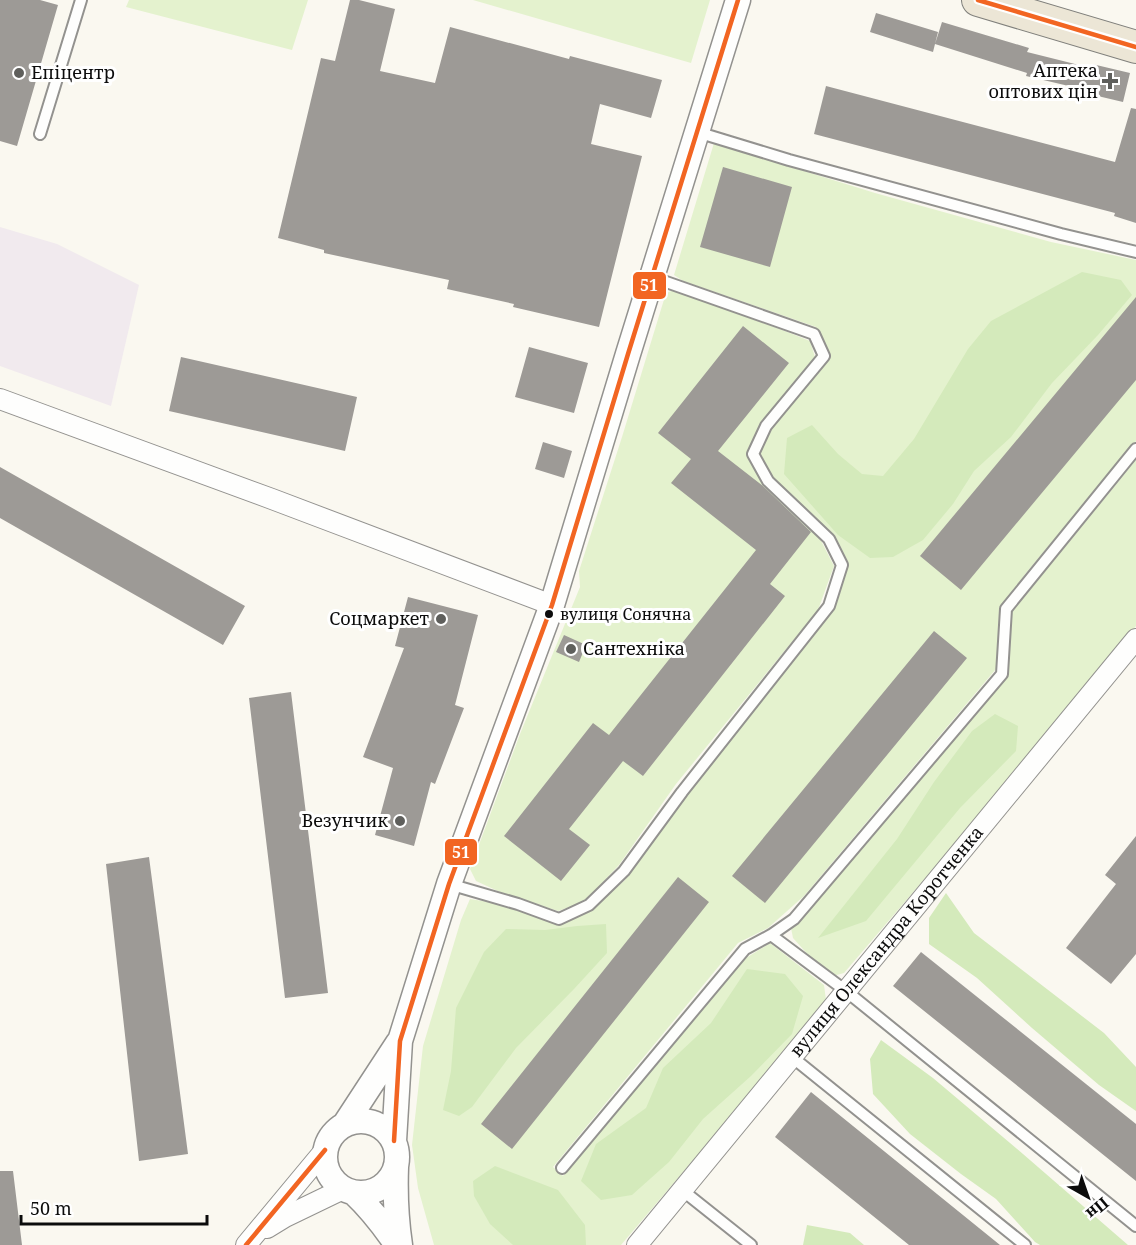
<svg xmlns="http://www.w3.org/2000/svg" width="1136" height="1245" font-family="'Noto Serif',serif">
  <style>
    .industrial { fill: #f1eaee }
    .green { fill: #e4f2ce }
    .forest { fill: #d4eabb }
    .building { fill: #9d9a96 }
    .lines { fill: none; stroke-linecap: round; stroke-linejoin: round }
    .service-casing { stroke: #93928f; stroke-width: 14 }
    .minor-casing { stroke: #93928f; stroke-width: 22 }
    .tertiary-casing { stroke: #93928f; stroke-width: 27 }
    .primary-casing { stroke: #80807c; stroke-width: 34 }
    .service { stroke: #fefefd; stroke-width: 10 }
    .minor { stroke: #fefefd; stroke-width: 20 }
    .tertiary { stroke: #fefefd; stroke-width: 24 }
    .primary { stroke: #ece6d6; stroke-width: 32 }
    .bus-1-casing { stroke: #fff; stroke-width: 9 }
    .bus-1 { stroke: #f26522; stroke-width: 4.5 }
    .poi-dot { fill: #5f5f5c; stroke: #fff; stroke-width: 2 }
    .bus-dot { fill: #0c0c0c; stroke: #fff; stroke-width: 2 }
    .labels { text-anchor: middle; stroke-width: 6; stroke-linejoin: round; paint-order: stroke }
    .bus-label { font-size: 16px; fill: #0c0c0c; stroke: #fff; text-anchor: start }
    .poi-label { font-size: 18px; fill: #0c0c0c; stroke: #fff; text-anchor: end }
    .street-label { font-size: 18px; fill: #0c0c0c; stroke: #fff }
    .line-badge { stroke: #fff; stroke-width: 2 }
    .badge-label { font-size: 16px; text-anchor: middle; font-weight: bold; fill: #fff }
  </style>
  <rect width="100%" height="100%" fill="#faf8f0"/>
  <path class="industrial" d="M0 227 57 244 139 285 111 406 0 366Z"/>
  <path class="green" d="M129 0H308L292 50 126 7Z
    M473 0H710L691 63Z
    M714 143 875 193 1051 242 1136 260V441L1026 573 1000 608 996 669 804 896 768 928 738 943 553 1167 563 1176 746 958 770 943 824 985 826 1000 695 1158 621 1245H434L418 1188 412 1145 423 1046 461 920 470 899 495 903 524 912 544 920 561 924 590 910 625 880 650 837 829 606 842 565 840 546 832 533 773 478 760 454 770 430 828 359 816 327 683 281 674 275Z
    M674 290C719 309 766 322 810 341L815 357 759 425 747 453 764 481 780 500 814 527 834 566 818 610 676 784 619 865 584 902 558 911 500 892 476 881 470 869 520 734 580 587 579 571 622 437 666 293Z
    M1136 460V626L975 820 844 973 833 976 811 958 793 938 791 928 1006 678 1011 613Z"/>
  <path class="forest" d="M1082 272 1121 280 1132 295 1098 335 1052 383 1011 437 974 471 953 504 923 540 893 557 870 558 838 535 784 474 787 438 812 425 838 454 862 474 883 476 914 439 968 349 991 321Z
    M995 714 1018 726 1016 751 960 808 866 921 818 938 897 839 934 782 972 731Z
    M946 893 974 933 1104 1033 1136 1067V1111L1099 1085 1032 1028 977 978 929 944V918Z
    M606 924 607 953 574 989 516 1048 472 1107 459 1116 443 1110 451 1071 456 1008 484 952 506 929 545 930 577 926Z
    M747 969 785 974 803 996 792 1034 751 1076 703 1119 669 1162 632 1195 601 1200 581 1181 596 1144 646 1108 663 1068 711 1023Z
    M881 1040 933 1078 1023 1154 1128 1245H1040L1035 1242 996 1199 961 1174 910 1134 873 1094 870 1059Z
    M495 1166 558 1190 585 1225 586 1245H513L490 1224 474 1196 473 1181Z
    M807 1225 850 1233 864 1245H803Z"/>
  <path class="building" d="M0 0H40L58 5 17 146 0 141Z
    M350 0H359L395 9 380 71 435 83 450 27 569 59 570 56 662 80 651 118 600 104 591 144 642 156 599 327 513 307 514 304 447 289 449 280 324 253V250L278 238 321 58 335 61Z
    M876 13 938 32 933 52 870 32Z
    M942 22 1029 48 1027 52 1091 68 1092 64 1130 73 1123 102 1085 93 1086 90 1026 76 1027 73 935 44Z
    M826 86 1115 162 1131 108 1136 109V223L1114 216 1115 213 814 134Z
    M723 167 792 187 770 267 700 247Z
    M1136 297V380L961 590 920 556Z
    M743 326 789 363 718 451 763 486 811 532 770 584 785 596 643 776 623 761 569 829 590 845 561 881 504 836 593 723 609 735 756 550 671 483 691 459 658 433Z
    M529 347 588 363 574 413 515 397Z
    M181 357 357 397 345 451 169 411Z
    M543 442 572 451 564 478 535 469Z
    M0 467 245 606 223 645 0 518Z
    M408 597 478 615 455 705 464 708 435 784 431 782 414 846 375 835 393 768 363 757 404 648 395 646Z
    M934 631 967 658 765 903 732 876Z
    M564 635 586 645 579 662 556 652Z
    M291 692 328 993 285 998 249 698Z
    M1136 836V954L1111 984 1066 948 1116 884 1105 875Z
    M149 857 188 1154 139 1161 106 864Z
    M678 877 709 902 512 1149 481 1124Z
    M921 952 1136 1124V1181L893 986Z
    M811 1092 1000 1245H909L775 1137Z
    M0 1171H13L22 1245H0Z"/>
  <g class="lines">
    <g class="service-casing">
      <path id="service" d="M697 132 789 160 1061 234 1136 252
        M40 134 81 0
        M449 884 518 904 559 919 589 905 624 871 682 792 829 606 842 565 829 539 768 481 753 454 766 426 824 356 814 334 652 277
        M771 935 846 991 1136 1226
        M792 1057 1025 1245
        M562 1168 745 949 771 935 794 919 1002 674 1006 609 1136 449
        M682 1190 751 1245"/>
    </g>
    <g class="minor-casing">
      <g id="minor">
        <path d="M0 399 272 499 552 605"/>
        <path d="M267 1228 285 1217 343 1189"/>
        <path d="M246 1245 325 1150"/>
        <path id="s1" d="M637 1245 1136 639"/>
      </g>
    </g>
    <g class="tertiary-casing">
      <path id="tertiary" d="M325 1157a36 36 0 1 1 72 0a36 36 0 1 1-72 0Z
        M345 1124 398 1043
        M394 1141 400 1041 449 884 552 605 628 354 738 0
        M396 1167C395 1194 396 1218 400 1245
        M354 1193C371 1209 384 1226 397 1245"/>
    </g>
    <g class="primary-casing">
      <path id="primary" d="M978 0 1136 47"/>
    </g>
    <use href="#service" class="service"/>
    <use href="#minor" class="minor"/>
    <use href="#tertiary" class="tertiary"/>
    <use href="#primary" class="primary"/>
    <g class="bus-1-casing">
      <path id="bus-1" d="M978 0 1136 47
        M394 1141 400 1041 449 884 552 605 628 354 738 0
        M246 1245 325 1150"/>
    </g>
    <use href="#bus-1" class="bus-1"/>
  </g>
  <g class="poi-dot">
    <circle cx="19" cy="73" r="6"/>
    <path d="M1107 72h6v6h6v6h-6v6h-6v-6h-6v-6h6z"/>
    <circle cx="441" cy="619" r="6"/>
    <circle cx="571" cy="649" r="6"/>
    <circle cx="400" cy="821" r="6"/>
  </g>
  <circle class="bus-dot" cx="549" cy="614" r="5"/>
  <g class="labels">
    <g class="bus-label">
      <text x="560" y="620">вулиця Сонячна</text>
    </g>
    <g class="poi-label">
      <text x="1098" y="77">Аптека<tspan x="1098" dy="21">оптових цін</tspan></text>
      <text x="31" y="79" text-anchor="start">Епіцентр</text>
      <text x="429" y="625">Соцмаркет</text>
      <text x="583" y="655" text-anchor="start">Сантехніка</text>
      <text x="388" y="827">Везунчик</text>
    </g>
    <g class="street-label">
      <text dy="6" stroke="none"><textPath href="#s1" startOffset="393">вулиця Олександра Коротченка</textPath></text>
    </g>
  </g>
  <g class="line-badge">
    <rect x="632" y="271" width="35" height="29" rx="6" fill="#f26522"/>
    <rect x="444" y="838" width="34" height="28" rx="6" fill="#f26522"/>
  </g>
  <g class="badge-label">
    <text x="649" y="291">51</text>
    <text x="461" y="858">51</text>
  </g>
  <g transform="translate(1088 1197) rotate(140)" stroke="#ffffff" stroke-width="4.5" paint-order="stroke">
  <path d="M0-4.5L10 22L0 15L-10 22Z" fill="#0c0c0c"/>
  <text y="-9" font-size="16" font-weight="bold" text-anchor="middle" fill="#0c0c0c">Пн</text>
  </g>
  <path d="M21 1215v9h186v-9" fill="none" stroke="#0c0c0c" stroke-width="3"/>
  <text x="30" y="1215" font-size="18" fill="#0c0c0c" stroke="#ffffff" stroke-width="4.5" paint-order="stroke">50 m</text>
</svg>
